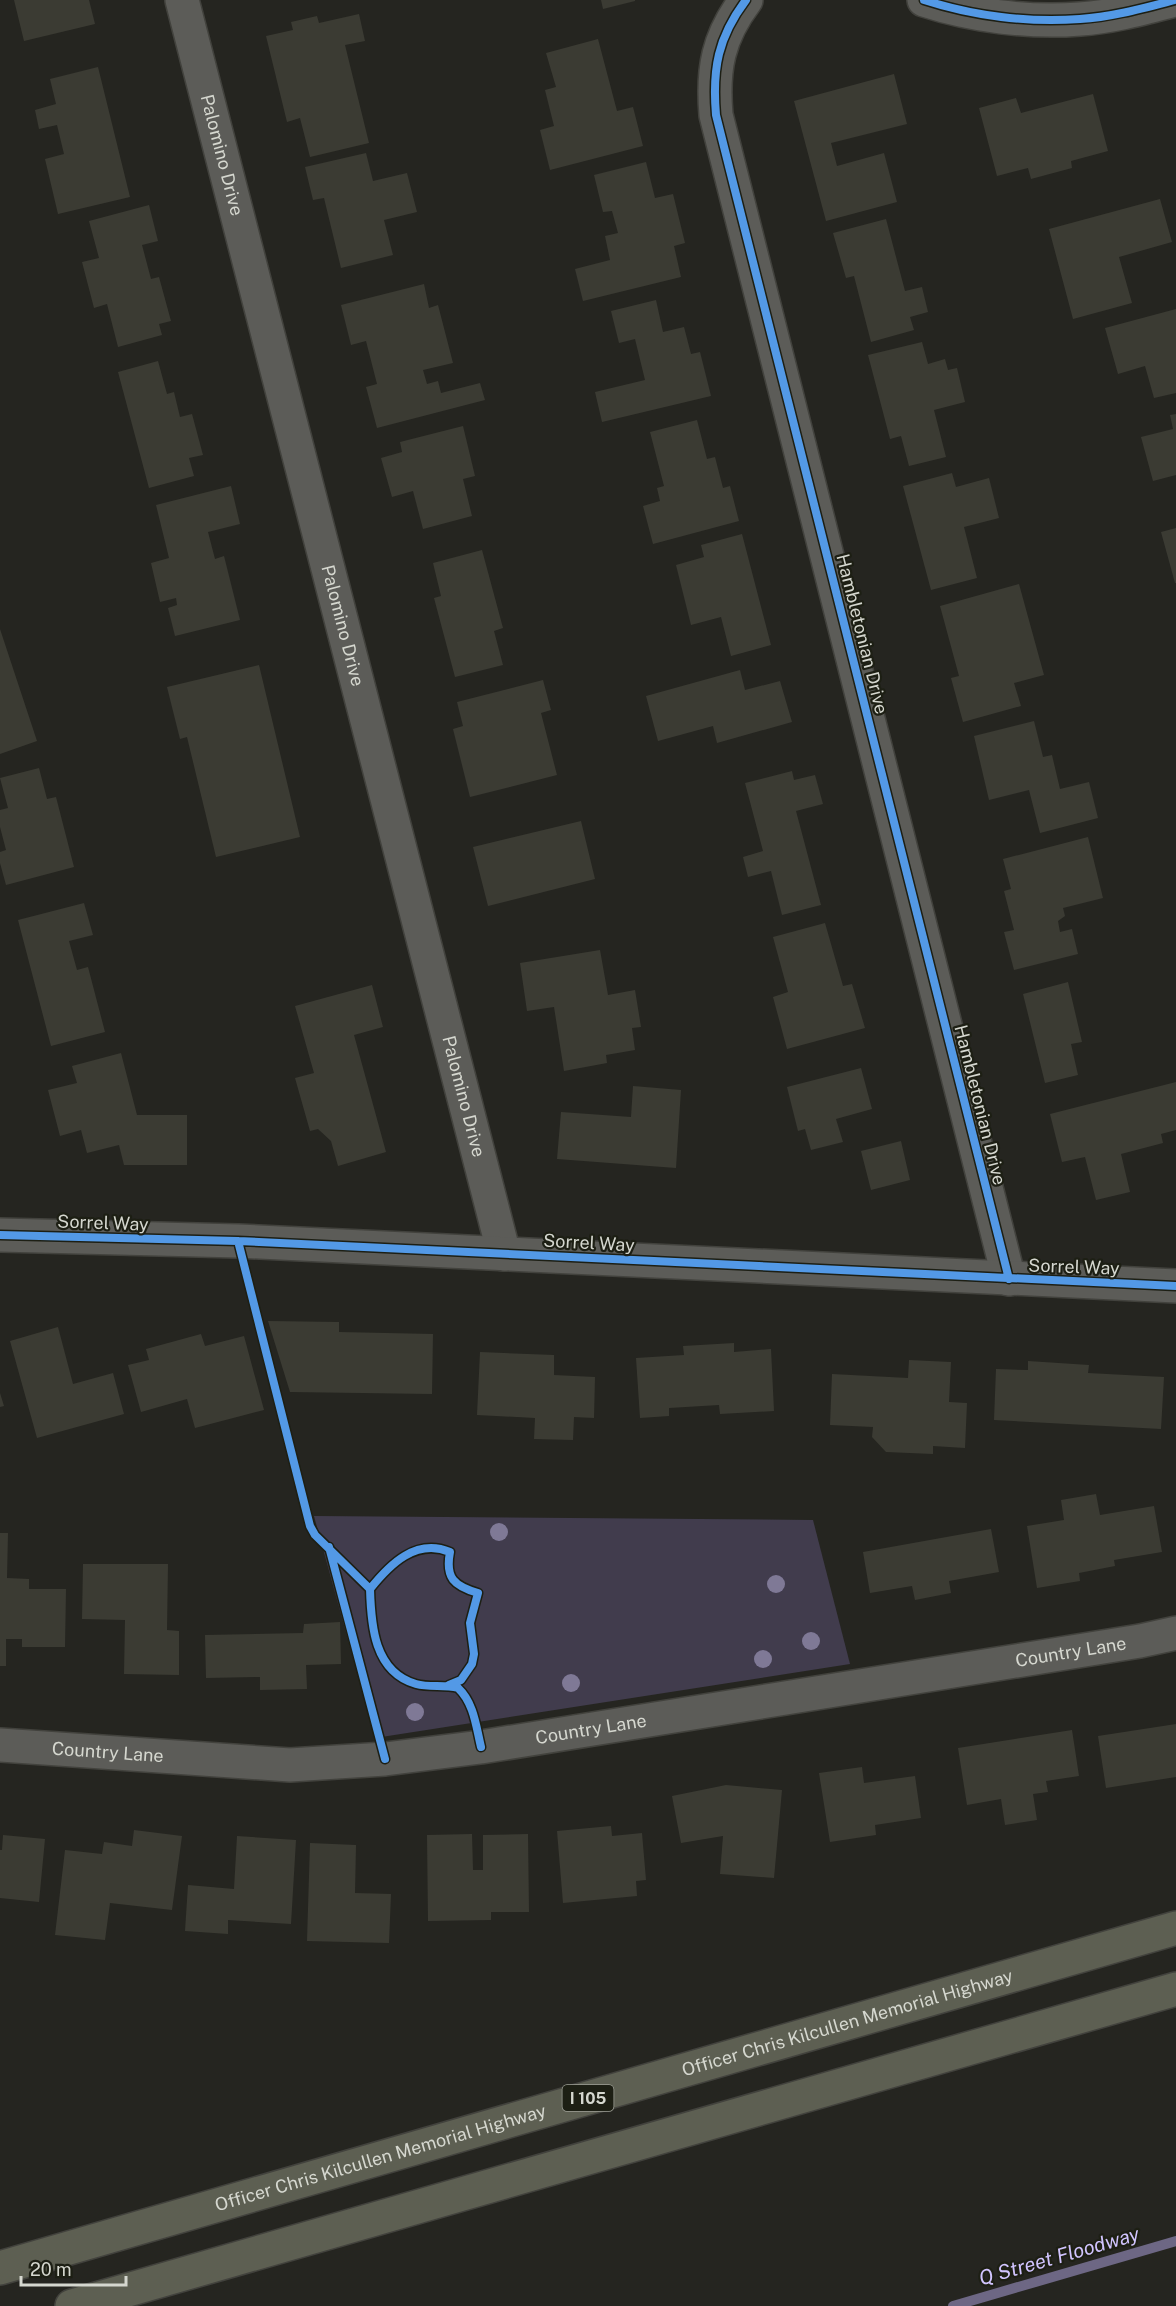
<svg xmlns="http://www.w3.org/2000/svg" width="1176" height="2306" font-family="'Public Sans',sans-serif">
  <style>
    .green { fill: #413c4d }
    .lines { fill: none; stroke-linecap: round; stroke-linejoin: round }
    .stream { stroke: #6d6784; stroke-width: 10 }
    .building { fill: #3b3b33 }
    .minor-casing { stroke: #42423d; stroke-width: 36 }
    .motorway-casing { stroke: #42423d; stroke-width: 36 }
    .minor { stroke: #5c5c58; stroke-width: 33 }
    .motorway { stroke: #5d5f52; stroke-width: 33 }
    .cycleway-casing { stroke: #1d1f14; stroke-width: 11 }
    .cycleway { stroke: #5399e6; stroke-width: 8 }
    .tree { fill: #7f7996 }
    .labels { text-anchor: middle; stroke-width: 4.5; stroke-linejoin: round; paint-order: stroke }
    .shield { fill: #1d1f14; stroke: #9ea097; stroke-width: 1.5 }
    .shield-label { font-size: 16px; font-weight: bold; fill: #d5d7cf }
    .street-label { font-size: 18px; fill: #d5d7cf; stroke: #1d1f14 }
    .water-label { font-size: 20px; font-style: italic; fill: #d1c4fe; stroke: #1d1f14 }
  </style>
  <rect width="100%" height="100%" fill="#252520"/>
  <path class="green" d="M314 1516 813 1520 850 1664 375 1738Z"/>
  <g class="lines">
    <path class="stream" d="M953 2306 1176 2241"/>
  </g>
  <path class="building" d="M14 0H89L95 24 24 41Z
    M601 0H635V1L603 9Z
    M359 14 365 41 345 45 369 143 310 157 300 118 287 122 266 36 293 30 291 22 317 16 319 23Z
    M598 39 617 111 633 107 643 146 550 170 540 130 554 126 545 90 556 87 546 53Z
    M98 67 130 197 58 214 45 159 64 154 57 125 39 129 35 110 56 104 50 79Z
    M894 74 907 124 831 143 837 166 884 153 897 202 826 221 794 101Z
    M1093 94 1108 151 1071 161 1072 168 1031 179 1028 168 997 176 979 108 1016 98 1021 113Z
    M366 153 373 181 407 173 417 212 384 220 393 255 341 268 324 198 313 200 305 167Z
    M646 162 655 198 673 194 685 243 674 246 681 277 583 301 575 269 610 260 605 236 618 233 612 211 603 212 594 175Z
    M1160 199 1172 242 1119 257 1132 303 1073 319 1049 229Z
    M149 205 158 241 142 245 151 279 159 277 171 321 159 324 162 335 118 347 107 304 94 308 82 262 99 258 89 221Z
    M886 219 905 291 922 287 928 312 910 317 914 330 871 342 854 276 846 278 833 233Z
    M424 284 429 308 438 305 453 363 423 370 427 384 438 381 441 393 480 383 485 400 377 428 366 387 377 384 366 341 351 345 341 305Z
    M656 300 663 332 684 327 691 354 700 352 711 396 602 422 595 392 645 380 635 339 619 343 611 311Z
    M1176 309V393L1154 398 1145 366 1118 374 1105 328Z
    M922 342 928 364 945 359 948 370 957 368 965 402 934 410 946 457 909 466 901 436 890 439 868 355Z
    M158 361 167 394 174 392 180 417 192 414 203 455 189 458 194 476 149 488 118 372Z
    M1176 414V475L1153 481 1141 437 1173 429 1170 415Z
    M697 420 707 459 715 457 723 488 730 486 739 521 653 544 643 506 660 501 657 488 664 486 650 432Z
    M463 426 475 476 463 479 472 516 423 529 413 491 392 497 381 458 402 452 400 442Z
    M952 473 956 487 989 478 999 518 964 527 977 578 931 590 903 486Z
    M231 486 240 524 208 532 215 559 224 556 240 620 175 636 168 608 177 605 176 598 160 602 151 563 169 558 156 505Z
    M1176 528V583H1175L1161 532Z
    M742 534 771 645 731 656 721 617 691 625 676 565 704 557 701 545Z
    M482 550 503 628 494 631 503 665 455 677 434 598 441 596 433 563Z
    M1019 584 1044 675 1014 683 1021 706 963 722 951 678 959 676 940 606Z
    M0 629 37 741 0 754Z
    M259 665 300 837 216 857 187 737 180 739 167 687Z
    M740 670 745 690 780 681 792 722 717 743 713 726 658 741 646 696Z
    M543 680 551 710 541 713 557 775 470 797 453 729 463 726 457 702Z
    M1034 721 1043 757 1052 755 1060 789 1089 782 1098 818 1040 833 1029 790 989 800 974 736Z
    M39 768 47 799 56 797 74 867 6 885 0 863V852L6 850 0 827V810L8 808 0 778Z
    M792 771 794 780 815 775 823 804 796 811 821 905 782 915 771 871 748 877 743 857 763 851 745 783Z
    M581 821 595 879 488 906 473 847Z
    M1088 837 1103 898 1063 908 1065 916 1058 921 1060 932 1072 929 1078 954 1014 970 1004 932 1014 930 1004 891 1011 889 1003 859Z
    M84 903 93 935 69 941 77 970 88 967 105 1032 51 1046 18 920Z
    M825 923 843 986 852 984 865 1028 787 1049 773 997 788 992 773 937Z
    M600 950 608 995 635 990 641 1027 632 1028 635 1050 606 1055 607 1063 564 1071 554 1007 527 1011 520 963Z
    M1068 982 1082 1042 1071 1044 1078 1075 1045 1083 1023 994Z
    M372 985 383 1027 354 1035 386 1152 338 1166 331 1141 318 1129 310 1131 295 1078 314 1073 295 1006Z
    M121 1053 137 1115H187V1165H124L119 1145 87 1153 81 1130 60 1136 48 1090 77 1083 72 1066Z
    M861 1068 872 1109 836 1119 843 1142 811 1150 805 1129 798 1131 787 1087Z
    M1176 1082V1130L1161 1134 1163 1143 1121 1154 1130 1192 1096 1200 1085 1157 1062 1162 1050 1114Z
    M633 1086 681 1090 676 1168 557 1159 561 1112 631 1117Z
    M901 1141 910 1180 871 1190 861 1151Z
    M268 1321 339 1322V1332L433 1334 432 1394 290 1392Z
    M58 1327 73 1384 113 1373 124 1414 37 1438 10 1341Z
    M201 1334 205 1346 244 1336 264 1410 195 1428 187 1399 141 1412 128 1365 149 1360 146 1349Z
    M734 1343V1352L771 1349 774 1411 720 1414 719 1405 669 1408V1416L640 1418 636 1358 684 1355 683 1346Z
    M480 1352 554 1355V1375L595 1377 594 1418 574 1417 573 1440 534 1439 535 1418 477 1415Z
    M909 1360 951 1362 949 1402 967 1403 965 1448 933 1446V1454L886 1452 872 1437 873 1427 830 1425 832 1374 908 1378Z
    M1028 1361 1089 1365 1088 1373 1164 1377 1161 1429 994 1420 996 1369 1028 1370Z
    M0 1393 4 1406 0 1407Z
    M1096 1494 1100 1515 1154 1506 1162 1552 1114 1560 1115 1566 1079 1573 1080 1581 1037 1588 1027 1526 1064 1520 1061 1500Z
    M991 1529 999 1572 949 1581 951 1593 915 1600 912 1586 870 1593 863 1552Z
    M0 1533H8L7 1578 29 1579V1589H66L65 1647H22V1639H6V1666H0Z
    M83 1564H168L167 1630 179 1631V1675L124 1674 125 1620 82 1619Z
    M340 1622 341 1664 306 1665 307 1689 260 1690V1677L206 1678 205 1635 303 1633 304 1624Z
    M1176 1724V1777L1106 1788 1098 1736Z
    M1072 1730 1079 1776 1046 1781 1048 1792 1033 1794 1037 1820 1005 1825 1001 1799 967 1805 958 1748Z
    M862 1767 864 1783 915 1776 921 1818 875 1825 876 1835 830 1842 819 1773Z
    M726 1785 782 1790 774 1878 720 1874 723 1836 681 1843 672 1796Z
    M611 1826 612 1836 642 1833 646 1880 636 1881 637 1896 563 1903 557 1831Z
    M134 1830 182 1836 172 1910 110 1903 105 1940 55 1935 65 1850 102 1854 104 1842 132 1846Z
    M472 1834 473 1870H483V1835L528 1834 529 1912H491V1920L428 1921 427 1835Z
    M3 1835 45 1839 39 1902 0 1898V1850H2Z
    M237 1836 296 1840 291 1924 228 1920V1934L185 1931 188 1885 234 1889Z
    M310 1843 356 1845 355 1893 391 1894 389 1943 307 1941Z"/>
  <g class="lines">
    <g class="minor-casing">
      <g id="minor">
        <path id="s1" d="M182 0 504 1254"/>
        <path d="M746 0C718 37 712 69 716 115L1009 1279"/>
        <path d="M924 0C973 16 1029 23 1080 19 1112 17 1144 8 1175 0"/>
        <path d="M0 1235 238 1241 1176 1286"/>
        <path id="s2" d="M0 1745 290 1765 385 1759 481 1747 1140 1641 1176 1633"/>
      </g>
    </g>
    <g class="motorway-casing">
      <g id="motorway">
        <path id="s3" d="M0 2268 1176 1928"/>
        <path d="M72 2306 1176 1989"/>
      </g>
    </g>
    <use href="#minor" class="minor"/>
    <use href="#motorway" class="motorway"/>
    <g class="cycleway-casing">
      <path id="cycleway" d="M746 0C718 37 712 69 716 115L1009 1279
        M924 0C973 16 1029 23 1080 19 1112 17 1144 8 1175 0
        M0 1235 238 1241 1176 1286
        M238 1241 310 1526 315 1535 370 1589
        M329 1547 385 1759
        M449 1685 461 1680 472 1664 474 1654 470 1623 478 1593C454 1586 445 1578 450 1552 416 1538 390 1564 370 1589 371 1625 374 1672 416 1684 430 1688 444 1684 458 1688 474 1703 476 1726 481 1747"/>
    </g>
    <use href="#cycleway" class="cycleway"/>
  </g>
  <g class="tree">
    <circle cx="499" cy="1532" r="9"/>
    <circle cx="776" cy="1584" r="9"/>
    <circle cx="811" cy="1641" r="9"/>
    <circle cx="763" cy="1659" r="9"/>
    <circle cx="571" cy="1683" r="9"/>
    <circle cx="415" cy="1712" r="9"/>
  </g>
  <g class="labels">
    <rect class="shield" x="562.5" y="2085" width="51" height="26" rx="4.5"/>
    <g class="shield-label">
      <text x="588" y="2104">I 105</text>
    </g>
    <g class="street-label">
      <text dy="6" stroke="none"><textPath href="#s1" startOffset="160">Palomino Drive</textPath></text>
      <text dy="6" stroke="none"><textPath href="#s1" startOffset="646">Palomino Drive</textPath></text>
      <text transform="translate(862 634) rotate(76)" y="6">Hambletonian Drive</text>
      <text dy="6" stroke="none"><textPath href="#s1" startOffset="1132">Palomino Drive</textPath></text>
      <text transform="translate(980 1105) rotate(76)" y="6">Hambletonian Drive</text>
      <text transform="translate(103 1223) rotate(2)" y="6">Sorrel Way</text>
      <text transform="translate(589 1243) rotate(3)" y="6">Sorrel Way</text>
      <text transform="translate(1074 1267) rotate(2)" y="6">Sorrel Way</text>
      <text dy="6" stroke="none"><textPath href="#s2" startOffset="1080">Country Lane</textPath></text>
      <text dy="6" stroke="none"><textPath href="#s2" startOffset="594">Country Lane</textPath></text>
      <text dy="6" stroke="none"><textPath href="#s2" startOffset="108">Country Lane</textPath></text>
      <text dy="6" stroke="none"><textPath href="#s3" startOffset="882">Officer Chris Kilcullen Memorial Highway</textPath></text>
      <text dy="6" stroke="none"><textPath href="#s3" startOffset="396">Officer Chris Kilcullen Memorial Highway</textPath></text>
    </g>
    <g class="water-label">
      <text transform="translate(1059 2256) rotate(-16)" y="7">Q Street Floodway</text>
    </g>
  </g>
  <path d="M21 2276v9h105v-9" fill="none" stroke="#d5d7cf" stroke-width="3"/>
  <text x="30" y="2276" font-size="18" fill="#d5d7cf" stroke="#1d1f14" stroke-width="4.5" paint-order="stroke">20 m</text>
</svg>
